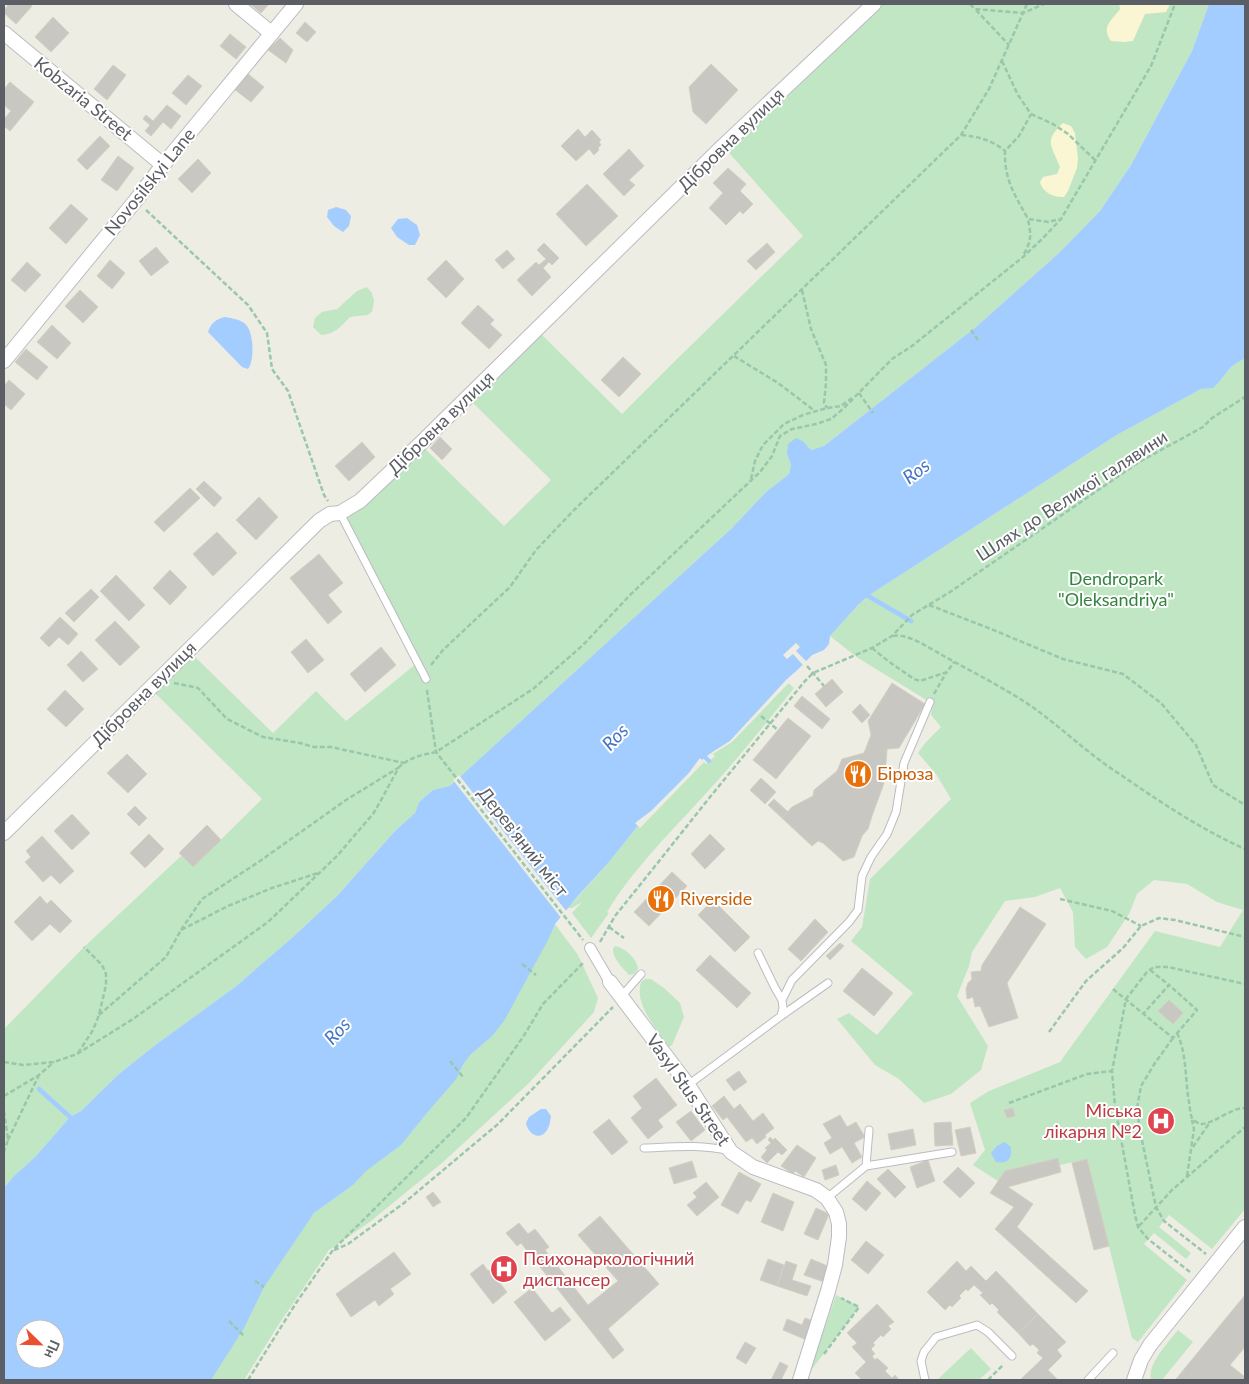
<svg xmlns="http://www.w3.org/2000/svg" width="1249" height="1384" font-family="Lato,sans-serif">
  <style>
    .green { fill: #c0e6c4 }
    .sand { fill: #faf5d2 }
    .water { fill: #a3cdff; fill-rule: evenodd }
    .pier { fill: #eeede3 }
    .lines { fill: none; stroke-linecap: round; stroke-linejoin: round }
    .stream { stroke: #a3cdff; stroke-width: 4.5 }
    .building { fill: #c9c7c1; stroke: #d3cfc2 }
    .service-casing { stroke: #bbbcc2; stroke-width: 9 }
    .pedestrian-casing { stroke: #bbbcc2; stroke-width: 12 }
    .minor-casing { stroke: #bbbcc2; stroke-width: 16 }
    .path { stroke: #99c7ab; stroke-width: 2.5; stroke-dasharray: 5 2.5; stroke-linecap: butt }
    .service { stroke: #fff; stroke-width: 7 }
    .pedestrian { stroke: #fff; stroke-width: 10 }
    .minor { stroke: #fff; stroke-width: 14 }
    .labels { text-anchor: middle; stroke-width: 4; stroke-linejoin: round; paint-order: stroke }
    .street-label { font-size: 18px; fill: #5b5e64; stroke: #fff }
    .park-label { font-size: 18px; fill: #348240; stroke: #fff }
    .food-label { font-size: 18px; fill: #c56008; stroke: #fff; text-anchor: start }
    .health-label { font-size: 18px; fill: #be3a42; stroke: #fff; text-anchor: end }
    .water-label { font-size: 19px; font-style: italic; fill: #4575c3; stroke: #fff }
  </style>
  <rect width="100%" height="100%" fill="#eeede3"/>
  <path class="green" d="M874 4H1209L1192 51 1131 165 1100 211 1059 253 976 327 824 446 811 450 804 442 787 454 791 465 789 474 766 492 732 528 450 786 433 790 419 802 415 813 395 831 337 896 293 937 235 987 154 1046 119 1074 81 1111 70 1117 35 1157 14 1176 4 1188V1029L84 947 181 856 193 867 262 799 155 693 193 655 273 733 316 691 346 721 417 663 340 513 420 444 504 526 551 480 472 402 540 333 622 414 675 361 803 236 723 146Z
    M367 287 372 293 374 301 372 312 367 315 350 317C342 326 333 335 321 335L313 327 315 318 322 312 337 309 357 291Z
    M1245 358V1209L1212 1249 1169 1215 1159 1227 1191 1253 1186 1259 1154 1233 1144 1244 1187 1280 1138 1342 1132 1338 1087 1159 1060 1165 1057 1158 1005 1171 998 1181 973 1165 985 1150 970 1103 989 1091 1060 1062 1155 931 1220 947 1243 910 1217 902 1187 884 1154 880 1137 894 1129 914 1107 947 1086 959 1075 947 1073 912 1060 888 1035 897 1005 901 972 952 969 966 957 996 988 1046 981 1070 951 1094 924 1103 899 1079 875 1065 837 1019 849 1013 877 1035 913 993 851 941 862 927 870 879 951 799 936 774 918 753 926 742 941 727 931 715 933 704 858 658 830 636 858 605 868 596 1115 436 1201 389 1213 387 1219 382 1231 367Z
    M787 682 794 688C767 722 740 756 710 789 675 828 635 866 607 912L609 913 591 938 572 913 582 902 572 908H568L609 862 636 828 702 760 706 764 715 756 711 753 730 741Z
    M555 924 578 955 598 998 594 1012 529 1083 442 1163 371 1221 329 1250 277 1327 244 1380H179L314 1213 353 1185 356 1181Z
    M615 946C625 948 637 958 638 969L634 974 629 975C622 967 613 959 613 949Z
    M645 979H651L664 988 680 1003 684 1017 672 1045 669 1047C657 1028 634 1006 641 982Z
    M836 1295 859 1307 809 1373Z
    M1178 1330 1193 1342 1162 1380H1151C1147 1364 1168 1343 1178 1330Z
    M971 1348 991 1369 979 1380H937Z"/>
  <path class="sand" d="M1119 4H1170L1166 12 1145 14 1133 41 1124 42 1111 41C1101 27 1111 21 1120 9Z
    M1063 123 1071 126 1075 133 1078 158 1077 168 1068 191 1064 197C1054 198 1042 192 1040 182L1043 177 1057 174 1060 167C1052 146 1043 141 1063 123Z"/>
  <path class="water" d="M1209 4H1245V358L1231 367 1219 382 1213 388 1201 389 1115 436 868 596 858 605 830 636 829 644 824 650 812 655 730 741 705 757 636 828 609 862 578 896 555 924 548 940 504 1021 492 1036 470 1055 462 1066 457 1078 426 1114 401 1145 366 1171 353 1185 314 1213 264 1287 244 1328 211 1380H4V1188L14 1176 35 1157 70 1117 81 1111 119 1074 154 1046 235 987 293 937 337 896 395 831 415 813 419 802 433 790 450 786 732 528 766 492 789 474 791 465 787 454 788 444 796 438 804 442 811 450 824 446 976 327 1059 253 1100 211 1131 165 1192 51ZM25 1329H55V1359H25Z
    M336 207 346 210 351 216 349 226 343 232 334 226 327 217 328 210Z
    M407 218 417 225 420 235 415 245H409L397 237 391 228 398 219Z
    M225 317C230 318 239 319 244 323 254 329 255 360 248 369L242 367 208 332C211 323 216 319 225 317Z
    M541 1109H546L551 1116C550 1120 550 1125 548 1128 542 1142 528 1135 526 1123L529 1117Z
    M1004 1142 1011 1147C1012 1159 1008 1164 996 1162L991 1153 997 1146Z"/>
  <path class="pier" d="M796 643 800 647 796 651 808 663 732 742 713 754 711 753 730 741 786 680 803 665 793 654 787 659 783 655Z
    M700 758 704 762 640 828 635 823 651 811 688 774Z
    M459 775 567 912 562 919 453 780Z"/>
  <g class="lines">
    <path class="stream" d="M868 596 911 621
      M705 757 709 761
      M39 1089 70 1117"/>
  </g>
  <path class="building" d="M9 4H29L32 6 16 24 4 13V10Z
    M250 4H269L261 13Z
    M53 17 69 33 51 52 35 37Z
    M305 22 316 32 307 42 296 33Z
    M230 34 246 47 236 59 220 46Z
    M280 38 293 50 286 63 268 50Z
    M711 64 738 90 706 124 693 112 689 87Z
    M113 65 126 75 107 100 94 89Z
    M247 73 264 87 251 102 234 89Z
    M188 75 202 86 186 105 172 93Z
    M10 82 34 102 10 131 4 126V119L11 111 4 105V89Z
    M167 105 181 116 171 129 163 122 151 136 145 131 150 125 143 119 146 115 153 121Z
    M578 129 585 137 592 130 601 140 599 142 601 145 598 148 599 150 594 155 589 149 576 161 561 146Z
    M100 136 110 146 87 170 77 160Z
    M629 149 644 166 629 180 635 185 624 196 603 174Z
    M118 156 134 168 117 191 101 180Z
    M198 159 211 173 192 193 178 179Z
    M728 168 746 184 740 191 753 204 743 214 740 211 726 225 709 208 723 193 713 183Z
    M587 184 618 216 586 246 556 214Z
    M71 204 88 219 66 244 49 228Z
    M544 243 559 258 552 265 549 262 543 268 551 277 532 296 517 280 536 262 539 265 546 259 537 250Z
    M767 243 775 252 756 270 747 261Z
    M156 247 169 262 151 276 139 261Z
    M507 250 515 259 503 269 495 260Z
    M110 260 125 273 112 289 97 276Z
    M446 260 464 279 446 298 427 279Z
    M27 262 41 275 25 292 11 280Z
    M80 290 98 307 83 323 65 306Z
    M478 305 494 320 490 324 502 335 489 349 461 323Z
    M52 325 71 343 57 359 37 342Z
    M26 349 48 367 37 380 15 362Z
    M623 357 641 374 619 397 601 380Z
    M9 380 25 394 11 410 4 404V386Z
    M440 437 452 449 442 460 430 448Z
    M362 442 375 457 349 481 335 466Z
    M204 481 222 498 214 507 196 489Z
    M190 488 200 498 164 532 154 522Z
    M259 497 278 517 256 540 236 520Z
    M217 532 237 553 213 576 193 554Z
    M319 554 343 583 328 595 342 612 328 624 290 578Z
    M170 570 187 587 170 605 153 588Z
    M116 575 145 605 129 621 100 591Z
    M91 589 99 597 74 622 65 613Z
    M60 617 78 634 68 645 59 637 49 647 40 638Z
    M115 621 140 647 120 666 95 640Z
    M306 639 324 660 308 673 291 652Z
    M381 647 396 665 365 692 350 674Z
    M81 651 98 669 83 682 67 665Z
    M832 679 843 692 826 707 815 694Z
    M892 683 925 704 899 748 887 749 886 763 881 782 884 783 872 816 868 829 862 836 854 857 843 861 823 843 818 841 812 846 782 818 792 807 813 796 814 790 837 771 842 759 864 753 871 735 868 721Z
    M65 690 84 709 66 727 47 709Z
    M802 696 830 719 822 729 794 706Z
    M860 704 870 715 862 723 852 712Z
    M788 718 811 736 776 779 753 760Z
    M127 754 147 774 128 793 107 773Z
    M761 778 776 792 765 804 750 790Z
    M774 799 788 812 782 818 768 805Z
    M135 806 147 818 139 826 127 814Z
    M72 814 90 833 72 850 54 831Z
    M207 825 221 840 193 867 179 853Z
    M149 834 164 849 145 868 130 853Z
    M710 834 725 849 705 869 691 854Z
    M42 836 74 871 60 884 51 875 43 882 25 862 31 857 26 851Z
    M672 872 687 886 649 926 634 912Z
    M40 896 47 904 51 900 72 921 60 933 50 924 32 941 14 922Z
    M713 900 750 937 735 952 698 915Z
    M1020 907 1046 924 1007 983 1018 1018 989 1027 980 1006 975 1007 973 997 967 999 966 989 968 983 972 979 971 972 981 971 982 965Z
    M815 919 828 932 801 961 788 949Z
    M840 943 844 946 830 960 826 956Z
    M710 955 751 993 737 1008 696 970Z
    M862 968 893 993 874 1016 843 991Z
    M1169 1000 1183 1013 1173 1024 1158 1011Z
    M739 1071 747 1082 734 1091 726 1080Z
    M656 1078 677 1105 658 1120 663 1127 648 1139 631 1118 642 1108 633 1096Z
    M724 1096 734 1109 740 1104 753 1121 763 1113 774 1128 765 1135 766 1137 757 1144 752 1138 746 1142 727 1117 723 1120 712 1106Z
    M1013 1108 1015 1116 1007 1118 1004 1110Z
    M691 1111 705 1130 691 1141 676 1122Z
    M840 1115 847 1127 856 1122 865 1137 854 1143 862 1157 852 1163 842 1147 830 1154 824 1143 832 1138 823 1124Z
    M609 1119 628 1142 612 1155 593 1132Z
    M951 1122 953 1145 935 1146 934 1123Z
    M970 1127 976 1153 961 1156 955 1130Z
    M913 1129 916 1145 891 1150 888 1134Z
    M770 1137 773 1140 775 1138 787 1150 782 1155 778 1152 767 1163 761 1157 767 1150 765 1148 771 1143 768 1140Z
    M797 1145 816 1158 804 1177 795 1171 793 1174 781 1166Z
    M1058 1158 1061 1172 1008 1187 1033 1204 1017 1227 1088 1291 1076 1303 995 1229 1014 1207 990 1193 1005 1171Z
    M1087 1159 1109 1246 1094 1250 1072 1163Z
    M928 1160 935 1181 917 1188 910 1167Z
    M692 1161 697 1177 674 1184 669 1168Z
    M836 1165 839 1175 825 1180 822 1170Z
    M958 1167 975 1183 960 1198 943 1182Z
    M888 1169 906 1187 895 1198 877 1179Z
    M739 1172 761 1184 751 1202 746 1200 738 1214 721 1205Z
    M867 1181 881 1193 866 1211 852 1199Z
    M706 1182 719 1197 697 1216 687 1205 697 1197 693 1193Z
    M433 1192 441 1202 433 1207 426 1197Z
    M773 1193 794 1202 783 1231 761 1222Z
    M816 1208 829 1214 818 1240 804 1234Z
    M600 1216 659 1284 608 1329 624 1350 613 1359 521 1243 517 1246 506 1233 519 1223 528 1234 535 1229 549 1247 545 1250 588 1305 618 1281 578 1235Z
    M866 1241 884 1255 868 1274 851 1260Z
    M394 1252 411 1274 390 1289 394 1294 379 1306 375 1300 351 1317 336 1294Z
    M768 1259 784 1265 777 1286 760 1280Z
    M811 1259 830 1267 824 1282 804 1275Z
    M786 1261 797 1265 792 1280 811 1286 807 1296 777 1286Z
    M957 1261 966 1271 971 1266 986 1281 996 1271 1038 1314 1018 1333 997 1312 999 1310 992 1303 990 1305 980 1295 983 1293 974 1285 968 1291 966 1289 959 1296 961 1298 952 1307 950 1305 945 1310 927 1292Z
    M483 1264 488 1271 493 1268 502 1279 499 1282 507 1292 493 1304 470 1274Z
    M532 1288 552 1313 560 1307 571 1320 545 1341 514 1302Z
    M1245 1295V1347L1230 1365 1245 1377V1380H1178L1176 1379Z
    M877 1304 894 1322 888 1326 891 1329 883 1337 881 1335 873 1343 875 1345 871 1349 875 1354 872 1356 875 1360 877 1358 888 1368 885 1371 892 1378 895 1375 899 1380H862L855 1373 866 1362 852 1347 857 1343 847 1333Z
    M1038 1314 1066 1342 1057 1350 1062 1356 1048 1370 1057 1379 1056 1380H1020L1043 1358 1037 1353 1039 1350 1033 1344 1030 1346 1018 1333Z
    M805 1318 816 1322 809 1341 783 1330 787 1319 802 1325Z
    M745 1342 756 1348 746 1364 736 1358Z
    M780 1362 788 1366 781 1380H771Z"/>
  <g class="lines">
    <g class="service-casing">
      <path id="service" d="M340 513 426 679
        M758 953 775 988 782 1000
        M622 997 627 990 641 974
        M781 1016 828 983
        M688 1085 781 1016 783 1008 782 1000 792 980 849 922 858 910 862 876 871 857 887 834 896 812 904 763 930 702
        M644 1148C672 1147 701 1144 729 1151
        M866 1166 869 1130
        M827 1198 866 1166 952 1152
        M925 1380 921 1361 924 1352 936 1337 977 1325 988 1332 1012 1356
        M1088 1380 1113 1353"/>
    </g>
    <g class="pedestrian-casing">
      <path id="pedestrian" d="M590 948 610 982"/>
    </g>
    <g class="minor-casing">
      <path id="minor" d="M236 4 271 33
        M4 33 163 165
        M4 361 136 200 163 165 296 4
        M4 833 319 521 330 514 340 513 360 501 420 444 723 146 874 4
        M610 982 688 1085 731 1152 753 1167 816 1190 827 1198 836 1212 839 1224V1237L835 1265 828 1291 800 1380
        M1134 1380 1141 1360 1150 1345 1245 1227"/>
    </g>
    <path class="path" d="M970 4 975 9 1023 13 1027 4
      M976 10 1009 45
      M1002 61 1018 95 1031 114 1019 136 1005 151C1004 180 1015 195 1028 219L1049 222 1059 219
      M1031 114 1053 124 1068 134 1095 160
      M961 135C979 137 990 139 1005 151
      M146 210 248 305 267 333 272 369 288 391 324 495 328 501
      M1024 254C1032 239 1031 235 1028 219
      M802 290 811 329 826 365V383L824 403 827 408
      M971 330 978 340
      M734 356 778 383 815 411
      M859 393 873 413
      M751 479 755 461 763 445 784 424 803 415 827 408 841 406 852 398
      M929 605 991 629 1063 659 1123 674 1161 703 1196 745 1213 785 1245 805
      M893 636C908 633 929 648 942 655 972 672 1003 687 1031 706 1061 727 1087 753 1118 773 1159 801 1200 829 1245 849
      M872 648 888 661 914 679 920 681 947 672 954 662
      M431 665 443 650 510 587 536 550 574 510 961 135 989 89 1023 13 1044 4
      M807 666 824 686
      M174 683 198 688 227 719 263 737 300 743 314 747H331L404 763
      M427 690 436 752 583 940
      M934 694 946 673
      M761 716 778 730
      M1060 899 1112 911 1141 926
      M609 927 624 938
      M181 930 202 899 260 861 346 800 398 768
      M600 942 615 916 648 875 710 797 805 681 813 673 872 648 892 636 912 615 950 592 1139 462 1203 427 1212 418 1245 397
      M522 964 536 975
      M1150 970 1169 985
      M1113 989 1173 1038 1197 1010 1169 985 1144 1013
      M99 1015 166 957 181 930 228 906 272 888 318 873
      M1049 1032 1086 981 1123 948 1141 926 1159 918 1175 920 1245 937
      M1177 1033C1187 1054 1185 1080 1189 1102 1190 1107 1190 1114 1192 1118 1193 1121 1198 1123 1201 1124 1214 1124 1230 1108 1245 1108
      M1173 1038 1155 1063 1141 1086 1137 1108 1140 1131 1156 1207 1164 1221 1206 1254
      M78 1053 93 1030 99 1015 106 985V974L102 965 84 947
      M450 1061 463 1077
      M4 1062 23 1065 54 1062 77 1054 133 1019 268 922 337 856 360 829 373 814 380 802 399 767C411 757 421 755 436 752L533 689 583 645 631 594 760 472 772 456 780 436 792 429 816 424 831 419 843 409 892 359 912 346 1023 257 1043 238 1061 219 1151 66 1175 4
      M4 1096 39 1075 54 1062
      M1009 1103 1087 1074 1112 1071
      M4 1111 8 1140 4 1151
      M8 1140 39 1075
      M1193 1147 1210 1122
      M1187 1176 1194 1129 1192 1120
      M1139 1226 1172 1190 1245 1127
      M334 1250 348 1244 404 1203 498 1124 613 1007
      M1190 1272 1148 1239 1138 1227 1135 1215 1115 1106 1112 1071 1126 999 1147 972 1154 967H1168L1245 984
      M255 1281 264 1287
      M229 1321 245 1337
      M824 1354 859 1307 841 1298
      M248 1380 296 1303 333 1250 466 1118 523 1037 543 1004 584 962
      M988 1380 1004 1364"/>
    <use href="#service" class="service"/>
    <use href="#pedestrian" class="pedestrian"/>
    <use href="#minor" class="minor"/>
  </g>
  <defs>
    <g id="restaurant-disc" transform="scale(1.4375)"><circle r="9.5" fill="#e8710a" stroke="#fff"/><path d="M-5-6h1v4h1v-4h1v4h1v-4h1v5L-1.5 .5V6h-2V.5L-5-1ZM5-6V6H3V1.5H1.5Q1.5-4 5-6Z" fill="#fff"/></g>
    <g id="hospital-disc" transform="scale(1.4375)"><circle r="9.5" fill="#e0444e" stroke="#fff"/><path d="M-5-5h3v3.5h4V-5h3V5h-3V1.5h-4V5h-3Z" fill="#fff"/></g>
  </defs>
  <g fill-rule="evenodd">
    <use href="#restaurant-disc" x="858" y="774"/>
    <use href="#restaurant-disc" x="661" y="899"/>
    <use href="#hospital-disc" x="1161" y="1121"/>
    <use href="#hospital-disc" x="504" y="1269"/>
  </g>
  <g class="labels">
    <g class="street-label">
      <text transform="translate(83 99) rotate(39)" y="6">Kobzaria Street</text>
      <text transform="translate(731 140) rotate(-44)" y="6">Дібровна вулиця</text>
      <text transform="translate(150 182) rotate(-51)" y="6">Novosilskyi Lane</text>
      <text transform="translate(441 423) rotate(-44)" y="6">Дібровна вулиця</text>
      <text transform="translate(1072 496) rotate(-33)" y="6">Шлях до Великої галявини</text>
      <text transform="translate(144 694) rotate(-45)" y="6">Дібровна вулиця</text>
      <text transform="translate(523 842) rotate(52)" y="6">Дерев'яний міст</text>
      <text transform="translate(688 1090) rotate(55)" y="6">Vasyl Stus Street</text>
    </g>
    <g class="park-label">
      <text x="1116" y="585">Dendropark<tspan x="1116" dy="21">"Oleksandriya"</tspan></text>
    </g>
    <g class="food-label">
      <text x="877" y="780">Бірюза</text>
      <text x="680" y="905">Riverside</text>
    </g>
    <g class="health-label">
      <text x="1142" y="1117">Міська<tspan x="1142" dy="21">лікарня №2</tspan></text>
      <text x="523" y="1265" text-anchor="start">Психонаркологічний<tspan x="523" dy="21">диспансер</tspan></text>
    </g>
    <g class="water-label">
      <text transform="translate(916 471) rotate(-37)" y="7">Ros</text>
      <text transform="translate(615 737) rotate(-46)" y="7">Ros</text>
      <text transform="translate(337 1031) rotate(-47)" y="7">Ros</text>
    </g>
  </g>
  <rect width="1249" height="1384" fill="none" stroke="#5b5e64" stroke-width="10"/>
  <g transform="translate(40 1344) rotate(113)"><circle r="24" fill="#ffffff" stroke="#bdbfc1"/>
  <path d="M0-4L9 19L0 12L-9 19Z" fill="#e9502f"/>
  <text y="-8" font-size="14" font-weight="bold" text-anchor="middle" fill="#5b5e64">Пн</text>
  </g>
</svg>
